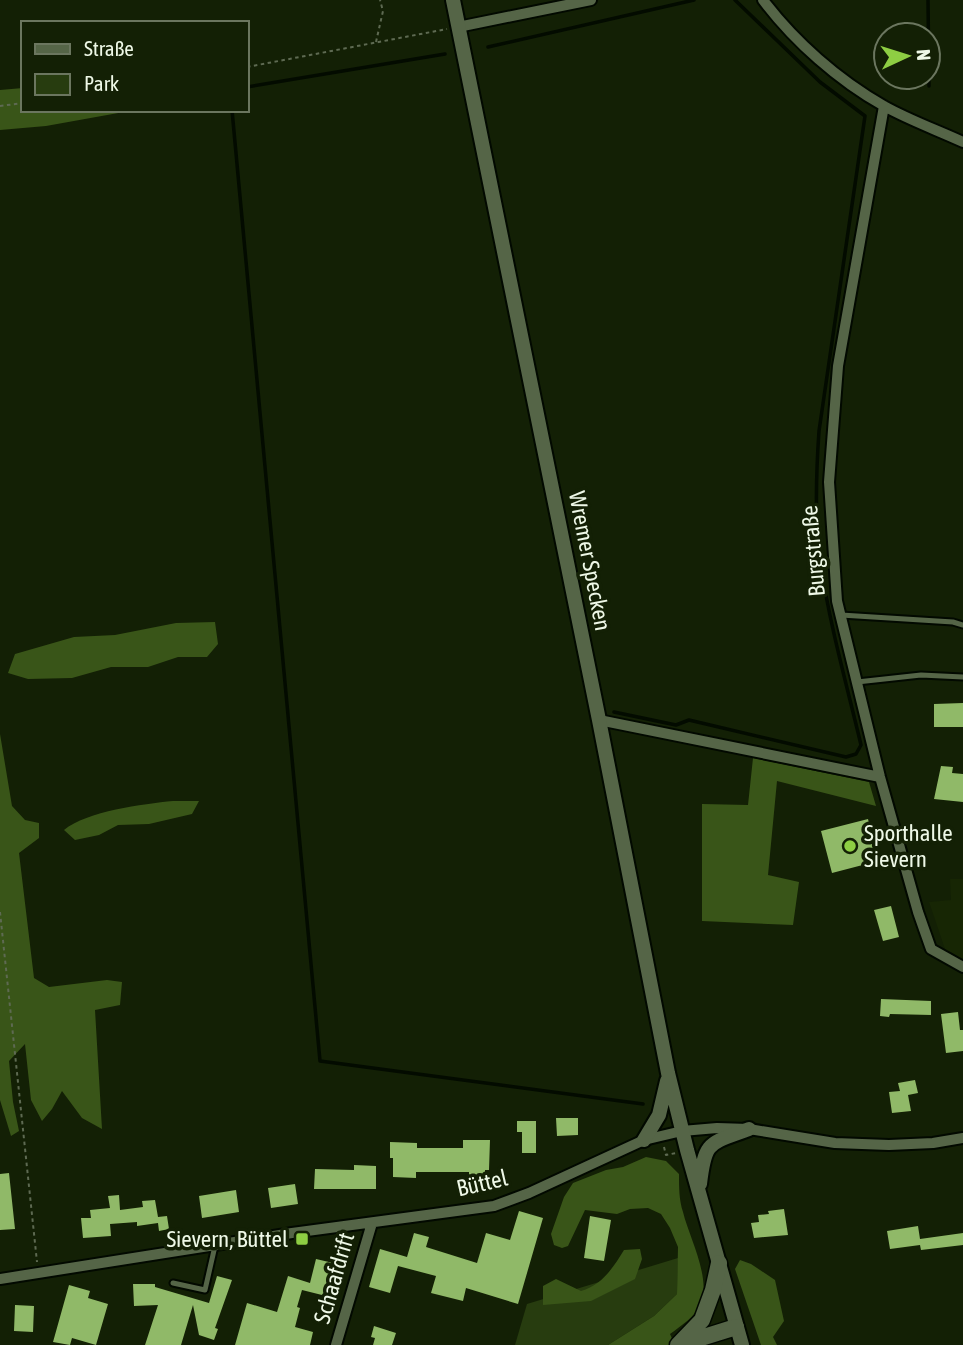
<svg xmlns="http://www.w3.org/2000/svg" width="963" height="1345" font-family="'Asap Condensed',sans-serif">
  <style>
    .built { fill: #172604 }
    .green { fill: #273c0f }
    .forest { fill: #395518 }
    .lines { fill: none; stroke-linecap: round; stroke-linejoin: round }
    .stream { stroke: #030b00; stroke-width: 3.5 }
    .building { fill: #90b968 }
    .service-casing { stroke: #020900; stroke-width: 9 }
    .minor-casing { stroke: #020900; stroke-width: 14 }
    .tertiary-casing { stroke: #020900; stroke-width: 18 }
    .secondary-casing { stroke: #020900; stroke-width: 19 }
    .path { stroke: #5e6a52; stroke-width: 2; stroke-dasharray: 3.5 3.5; stroke-linecap: butt }
    .service { stroke: #556547; stroke-width: 5 }
    .minor { stroke: #556547; stroke-width: 10 }
    .tertiary { stroke: #556547; stroke-width: 14 }
    .secondary { stroke: #556547; stroke-width: 16 }
    .poi-dot { fill: #8ece43; stroke: #132005; stroke-width: 2.5 }
    .labels { text-anchor: middle; stroke-width: 7; stroke-linejoin: round; paint-order: stroke }
    .street-label { font-size: 23px; fill: #eef8e7; stroke: #132005 }
    .poi-label { font-size: 23px; fill: #eef8e7; stroke: #132005; text-anchor: start }
  </style>
  <rect width="100%" height="100%" fill="#132005"/>
  <path class="built" d="M950 879H963V960L945 949 929 902 951 900Z"/>
  <path class="green" d="M678 1258 677 1294 654 1316 608 1345H515L527 1304Z"/>
  <path class="forest" d="M23 88V110H135L46 126 0 130V90Z
    M215 622 218 644 207 657H178L148 667H111L72 678 28 679 8 673 15 654 74 637 115 635 176 623Z
    M0 734 12 806 25 820 39 823V838L19 853 34 978 49 987 107 980 122 982 120 1005 95 1010 102 1129 82 1118 62 1091 52 1109 42 1121 31 1100 25 1044 9 1061 13 1102 19 1131 11 1136 0 1100Z
    M753 758 869 782 876 806 777 781 768 875 799 882 793 925 702 921V804L748 805Z
    M173 801H199L192 814 149 824 118 825 99 835 75 840 64 830C87 811 143 804 173 801Z
    M646 1157 666 1161 679 1174C679 1187 679 1200 683 1212 689 1237 711 1277 701 1303 696 1316 681 1326 670 1334L675 1345H608L654 1316 677 1294 678 1247 670 1228 661 1214 648 1208 630 1209 617 1214 585 1210 568 1246 562 1248 554 1245 551 1234 564 1197 573 1183 606 1170 623 1167Z
    M640 1249 642 1259 635 1279 591 1301 543 1305V1286L556 1279 581 1291C602 1285 613 1268 624 1250Z
    M740 1260 751 1264 775 1280 784 1321 773 1337 777 1345H761L735 1269Z"/>
  <g class="lines">
    <path class="stream" d="M928 0 929 86
      M488 47 694 0
      M247 87 445 54
      M232 110 320 1061 643 1104
      M614 712 676 725 689 720 846 757 856 754 861 745C847 686 830 626 821 566 814 523 816 474 819 431L865 116 820 82 735 0"/>
  </g>
  <path class="building" d="M963 703V727H934V704Z
    M941 766 953 767 952 773 963 774V802L934 799Z
    M868 819 878 861 832 873 821 831Z
    M891 906 899 937 883 941 874 910Z
    M881 999 931 1001V1015L890 1014 889 1017 880 1016Z
    M958 1012 960 1030H963V1051L946 1053 941 1014Z
    M915 1080 918 1093 908 1095 911 1111 892 1113 889 1092 900 1091 898 1083Z
    M556 1118H578V1135L557 1136Z
    M517 1121H536V1153H522V1132H517Z
    M463 1140H490L489 1170H485V1176H469V1172H416V1178L393 1177V1158H390V1142L417 1143V1148H463Z
    M354 1165 376 1166V1189H314L315 1169 354 1170Z
    M9 1173 15 1229 0 1230V1174Z
    M295 1184 298 1204 271 1208 268 1188Z
    M236 1190 239 1212 202 1218 199 1196Z
    M119 1195 120 1210 143 1207 142 1201 155 1200 158 1217 167 1216 169 1229 159 1231 158 1223 137 1226V1222L110 1224 111 1236 83 1238 81 1218H91L90 1210 110 1208 108 1196Z
    M784 1209 788 1235 754 1238 751 1223 759 1222 758 1215 769 1214 768 1211Z
    M519 1211 543 1218 518 1304 466 1288 463 1301 431 1293 436 1276 398 1266 390 1293 369 1287 380 1249 407 1257 414 1233 429 1237 426 1247 477 1263 486 1233 510 1240Z
    M590 1216 611 1220 604 1261 584 1258Z
    M918 1226 920 1239 963 1233V1245L921 1250 920 1245 890 1249 887 1231Z
    M316 1259 342 1265 334 1298 302 1290 297 1307 300 1308 295 1327 313 1332 310 1345H235L247 1303 277 1312 288 1276 310 1283Z
    M217 1276 232 1280 215 1328 218 1329 214 1340 199 1335 193 1305 181 1345H145L158 1305 134 1306 133 1284H155V1287L209 1303Z
    M69 1285 90 1291 88 1298 108 1304 96 1345 72 1338 70 1345 53 1342Z
    M15 1305 34 1306 33 1332 14 1331Z
    M374 1326 396 1333 392 1345H373L375 1338 371 1337Z"/>
  <g class="lines">
    <g class="service-casing">
      <path id="service" d="M841 615 953 622 963 625
        M857 682 921 675 963 677
        M173 1283 205 1290 215 1246"/>
    </g>
    <g class="minor-casing">
      <path id="minor" d="M763 0C795 42 838 80 884 106 909 120 937 130 963 142
        M458 27 591 0
        M884 106 838 366 829 482 837 601 880 777 918 912 931 949 963 967
        M599 720 880 777
        M0 1279 292 1233 494 1206 529 1193 644 1140 682 1131 717 1128 749 1129 835 1143 889 1145 933 1143 963 1138
        M336 1345 372 1223"/>
    </g>
    <g class="tertiary-casing">
      <path id="tertiary" d="M453 0 599 720 668 1073 687 1150 742 1345
        M644 1140 659 1115 667 1081
        M700 1184C705 1140 709 1144 749 1129"/>
    </g>
    <g class="secondary-casing">
      <path id="secondary" d="M682 1344 736 1327
        M678 1345 702 1320 713 1290 719 1263"/>
    </g>
    <path class="path" d="M376 42 383 11 380 0
      M247 67 447 29
      M0 106 23 103
      M0 912 37 1262
      M664 1147 666 1155 676 1153"/>
    <use href="#service" class="service"/>
    <use href="#minor" class="minor"/>
    <use href="#tertiary" class="tertiary"/>
    <use href="#secondary" class="secondary"/>
  </g>
  <g class="poi-dot">
    <circle cx="850" cy="846" r="7"/>
    <rect x="295" y="1232" width="14" height="14" rx="3.5"/>
  </g>
  <g class="labels">
    <g class="street-label">
      <text transform="translate(813 551) rotate(-95)" y="8">Burgstraße</text>
      <text transform="translate(590 561) rotate(79)" y="8">Wremer Specken</text>
      <text transform="translate(482 1183) rotate(-13)" y="8">Büttel</text>
      <text transform="translate(334 1278) rotate(-74)" y="8">Schaafdrift</text>
    </g>
    <g class="poi-label">
      <text x="864" y="841">Sporthalle<tspan x="864" dy="26">Sievern</tspan></text>
      <text x="288" y="1247" text-anchor="end">Sievern, Büttel</text>
    </g>
  </g>
  <rect x="21" y="21" width="228" height="91" fill="#132005" stroke="#6b765f" stroke-width="2"/>
  <rect x="35" y="44" width="35" height="10" fill="#556547" stroke="#6b765f" stroke-width="2"/>
  <text x="84" y="56" font-size="21" fill="#eef8e7">Straße</text>
  <rect x="35" y="74" width="35" height="21" fill="#273c0f" stroke="#6b765f" stroke-width="2"/>
  <text x="84" y="91" font-size="21" fill="#eef8e7">Park</text>
  <g transform="translate(907 56) rotate(86)"><circle r="33" fill="#132005" stroke="#6b765f" stroke-width="2"/>
  <path d="M0-5L12 26L0 18L-12 26Z" fill="#8ece43"/>
  <text y="-10" font-size="19" font-weight="bold" text-anchor="middle" fill="#eef8e7">N</text>
  </g>
</svg>
